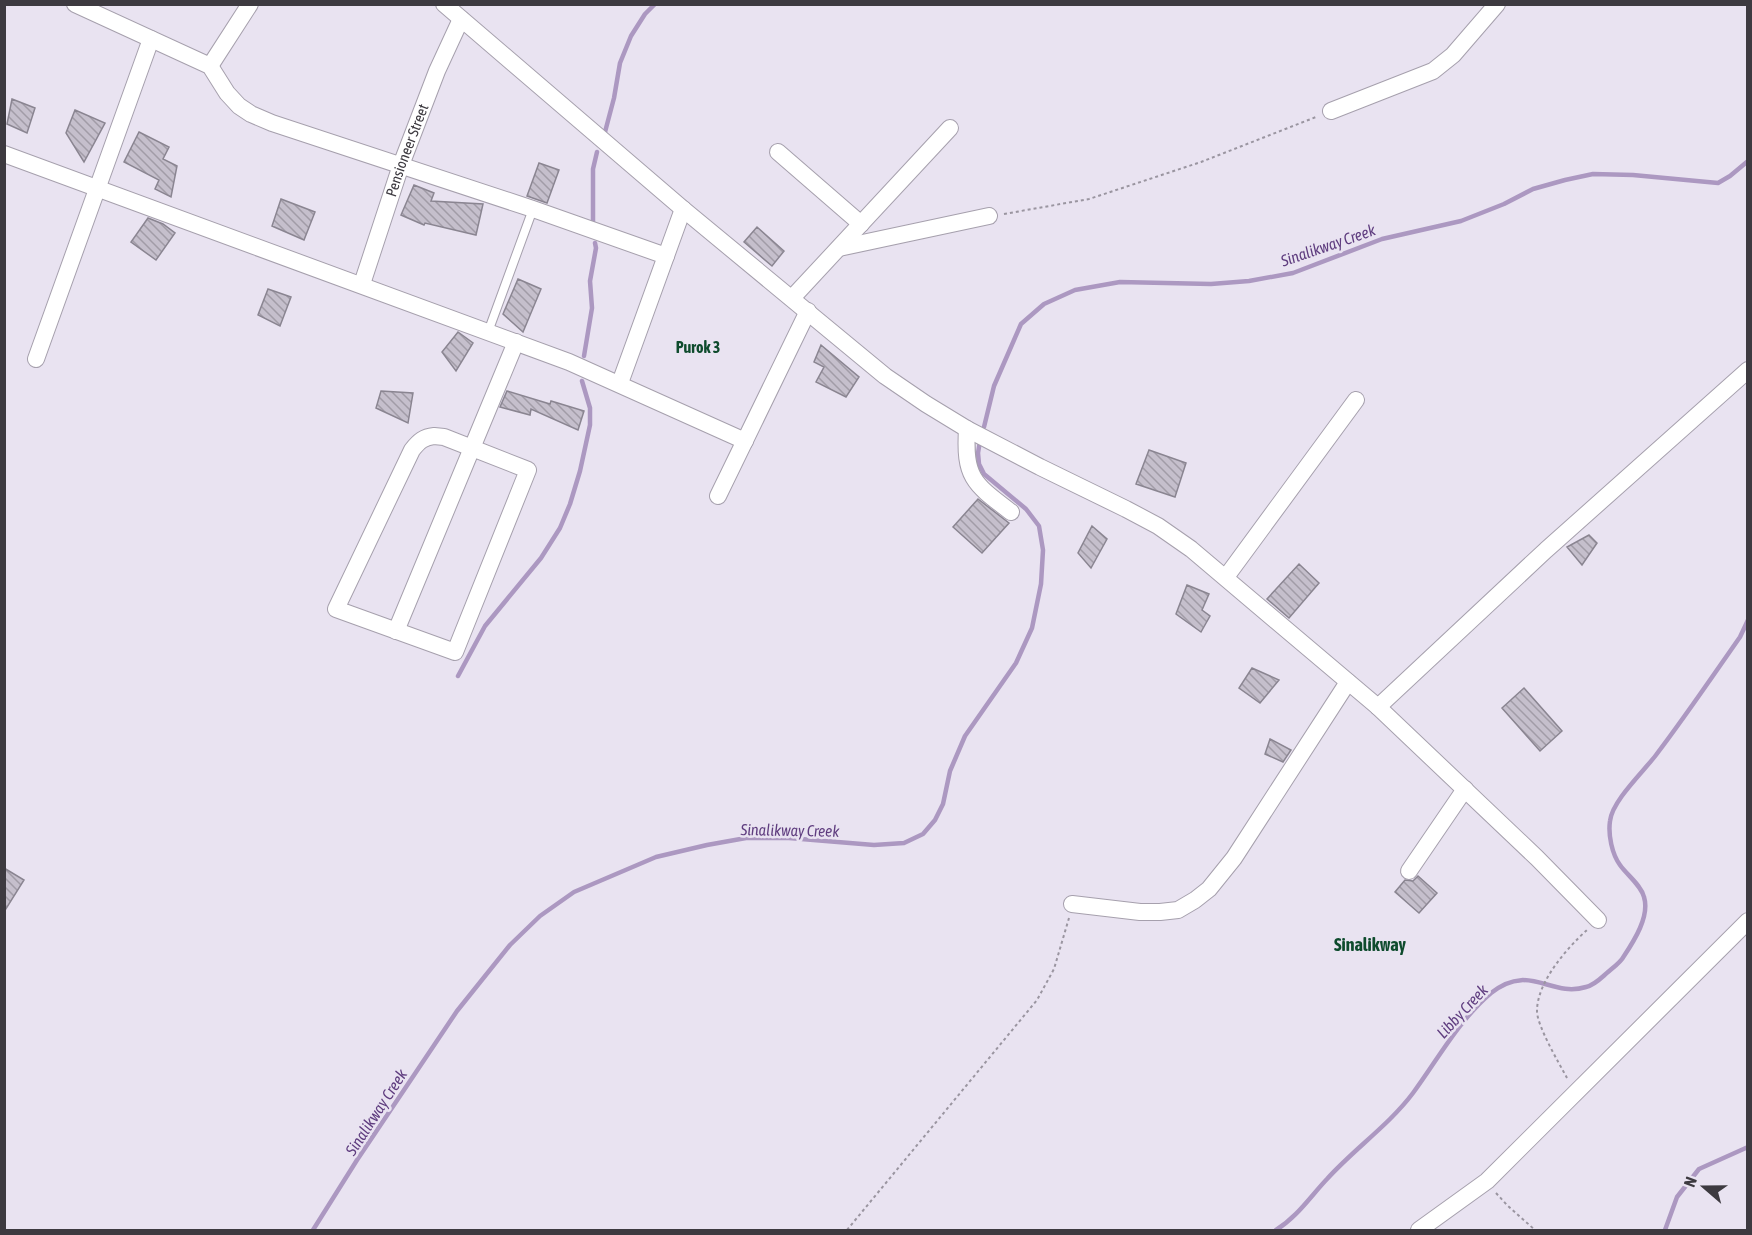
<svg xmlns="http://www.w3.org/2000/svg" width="1752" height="1235" font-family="'Asap Condensed',sans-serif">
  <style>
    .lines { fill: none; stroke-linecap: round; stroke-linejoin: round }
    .stream { stroke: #ac98c1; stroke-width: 4.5 }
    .building { fill: url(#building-back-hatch); stroke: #8a8591; stroke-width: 1.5 }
    .lane-casing { stroke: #a6a0ad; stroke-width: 10 }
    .street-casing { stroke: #a6a0ad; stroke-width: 18 }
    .path { stroke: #9a95a0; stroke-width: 2; stroke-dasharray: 3 3; stroke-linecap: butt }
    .lane { stroke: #fff; stroke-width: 8 }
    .street { stroke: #fff; stroke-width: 16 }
    .labels { text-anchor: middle; stroke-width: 5; stroke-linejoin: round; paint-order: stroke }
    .street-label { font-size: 15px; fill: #3d3a40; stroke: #e9e3f1 }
    .water-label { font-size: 16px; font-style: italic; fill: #5f3d7f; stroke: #e9e3f1 }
    .neighbourhood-label { font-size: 16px; font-weight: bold; fill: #0e4b2d; stroke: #e9e3f1 }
    .quarter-label { font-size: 18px; font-weight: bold; fill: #0e4b2d; stroke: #e9e3f1 }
  </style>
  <defs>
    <pattern id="building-back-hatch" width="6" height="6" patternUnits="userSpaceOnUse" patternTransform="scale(1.5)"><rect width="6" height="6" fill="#c5bfcc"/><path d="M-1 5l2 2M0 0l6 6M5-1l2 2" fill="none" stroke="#a19ca7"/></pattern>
  </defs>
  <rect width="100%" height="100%" fill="#e9e3f1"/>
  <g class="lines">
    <path class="stream" d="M605 132 614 98 620 63 631 36 645 14 655 4
      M593 222V169L597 152
      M584 356 592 308 590 281 596 248 595 243
      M984 427 994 386 1021 324 1044 304 1075 290 1120 282 1211 284 1249 281 1293 273 1382 239 1461 221 1504 204 1533 189 1565 180 1593 174 1633 175 1718 183 1730 176 1748 161
      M458 676 485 626 541 558 560 528 570 504 580 471 590 425V408L582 381
      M313 1230 357 1160 457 1011 510 945 540 916 574 892 656 857 707 845 746 838H789L874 845 904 843 923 834 935 820 943 804 950 771 965 736 1016 663 1032 628 1041 584 1043 550 1039 526 1026 509 984 474 979 464 978 453 980 441
      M1276 1230C1297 1217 1310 1197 1327 1179 1354 1149 1389 1125 1413 1093 1438 1059 1459 1020 1491 993 1530 962 1550 998 1586 987 1595 985 1602 977 1608 972 1614 967 1621 962 1624 956 1634 941 1650 916 1644 897 1641 885 1627 875 1620 865 1612 854 1608 835 1610 821 1612 801 1643 772 1656 755 1685 717 1712 677 1740 637L1748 620
      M1665 1230 1677 1197 1699 1169 1748 1147"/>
  </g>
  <path class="building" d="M12 99 35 108 27 133 7 124Z
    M75 110 105 123 84 162 66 133Z
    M139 132 169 147 163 159 177 166 171 197 155 189 159 180 124 162Z
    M539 163 559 170 547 203 527 196Z
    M414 185 434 193 431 201 483 204 476 235 425 223 424 225 401 215Z
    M281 199 315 212 304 240 272 226Z
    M148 218 163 224 175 233 156 260 131 242Z
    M757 227 784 251 772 266 744 242Z
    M518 279 541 289 523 332 503 314Z
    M268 289 291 297 280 326 258 315Z
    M458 332 473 343 456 371 442 352Z
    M821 345 859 377 846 397 816 382 824 367 814 362Z
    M381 391 413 393 408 423 376 408Z
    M507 391 550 404 551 401 584 411 578 430 531 409 530 415 500 407Z
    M1149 450 1186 463 1175 497 1136 484Z
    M978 499 1009 523 982 553 953 527Z
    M1092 526 1107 539 1091 568 1078 553Z
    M1589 535 1597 543 1582 565 1567 547Z
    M1299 564 1319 583 1289 618 1267 599Z
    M1187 585 1209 594 1202 610 1210 616 1201 632 1176 614Z
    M1252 668 1279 680 1260 703 1239 688Z
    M1524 688 1562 731 1540 751 1502 708Z
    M1270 739 1291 750 1283 762 1265 754Z
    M4 868 24 880 4 912Z
    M1418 876 1437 893 1419 913 1395 892 1405 880 1413 881Z"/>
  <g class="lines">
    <g class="lane-casing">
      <path id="lane" d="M488 332 533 209"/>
    </g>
    <g class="street-casing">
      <g id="street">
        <path d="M75 4 210 66 227 93 239 106 251 114 272 123 533 209 666 256"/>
        <path d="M444 4 683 209 885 376 926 404 967 429 1040 467 1126 509 1158 526 1191 549 1378 707 1537 858 1598 920"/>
        <path d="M210 66 250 4"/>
        <path d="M1331 111 1433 71 1453 55 1497 4"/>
        <path d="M778 152 861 224"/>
        <path d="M4 154 569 362 745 441"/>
        <path d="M839 248 989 216"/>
        <path id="s1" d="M362 284 401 165 437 71 461 19"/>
        <path d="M792 298 950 128"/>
        <path d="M36 359 151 39"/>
        <path d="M620 383 683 209"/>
        <path d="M967 429C964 478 974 484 1011 512"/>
        <path d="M434 436 444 437 528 470 455 652 336 609 412 450C419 441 424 437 434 436Z"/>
        <path d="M718 496 808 311"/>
        <path d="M1226 577 1356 400"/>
        <path d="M396 631 516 342"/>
        <path d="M1378 707 1546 550 1748 370"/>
        <path d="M1409 871 1465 789"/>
        <path d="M1072 904 1140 912H1160L1178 910 1195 900 1209 889 1234 858 1348 682"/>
        <path d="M1419 1230 1487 1181 1748 921"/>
      </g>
    </g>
    <path class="path" d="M1004 214 1089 199 1201 162 1316 117
      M1567 1078C1559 1063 1537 1026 1537 1011 1537 982 1567 948 1587 930
      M1496 1193 1507 1205 1535 1230
      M847 1230 1037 1000 1054 969 1069 918"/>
    <use href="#lane" class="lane"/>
    <use href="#street" class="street"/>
  </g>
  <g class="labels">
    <g class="street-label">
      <text dy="5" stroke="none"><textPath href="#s1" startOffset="141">Pensioneer Street</textPath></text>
    </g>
    <g class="water-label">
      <text transform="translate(1328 245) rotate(-19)" y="6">Sinalikway Creek</text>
      <text transform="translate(790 830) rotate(1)" y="6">Sinalikway Creek</text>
      <text transform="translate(1462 1011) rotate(-47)" y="6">Libby Creek</text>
      <text transform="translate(376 1112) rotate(-57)" y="6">Sinalikway Creek</text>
    </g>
    <g class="neighbourhood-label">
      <text x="698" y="353">Purok 3</text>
    </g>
    <g class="quarter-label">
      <text x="1370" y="951">Sinalikway</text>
    </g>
  </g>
  <rect width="1752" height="1235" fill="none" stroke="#3d3a40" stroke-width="12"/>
  <g transform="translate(1704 1187) rotate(290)" stroke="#e9e3f1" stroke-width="4.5" paint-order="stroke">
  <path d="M0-4.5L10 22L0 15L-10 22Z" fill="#3d3a40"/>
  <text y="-9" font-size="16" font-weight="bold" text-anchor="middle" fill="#3d3a40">N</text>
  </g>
</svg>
